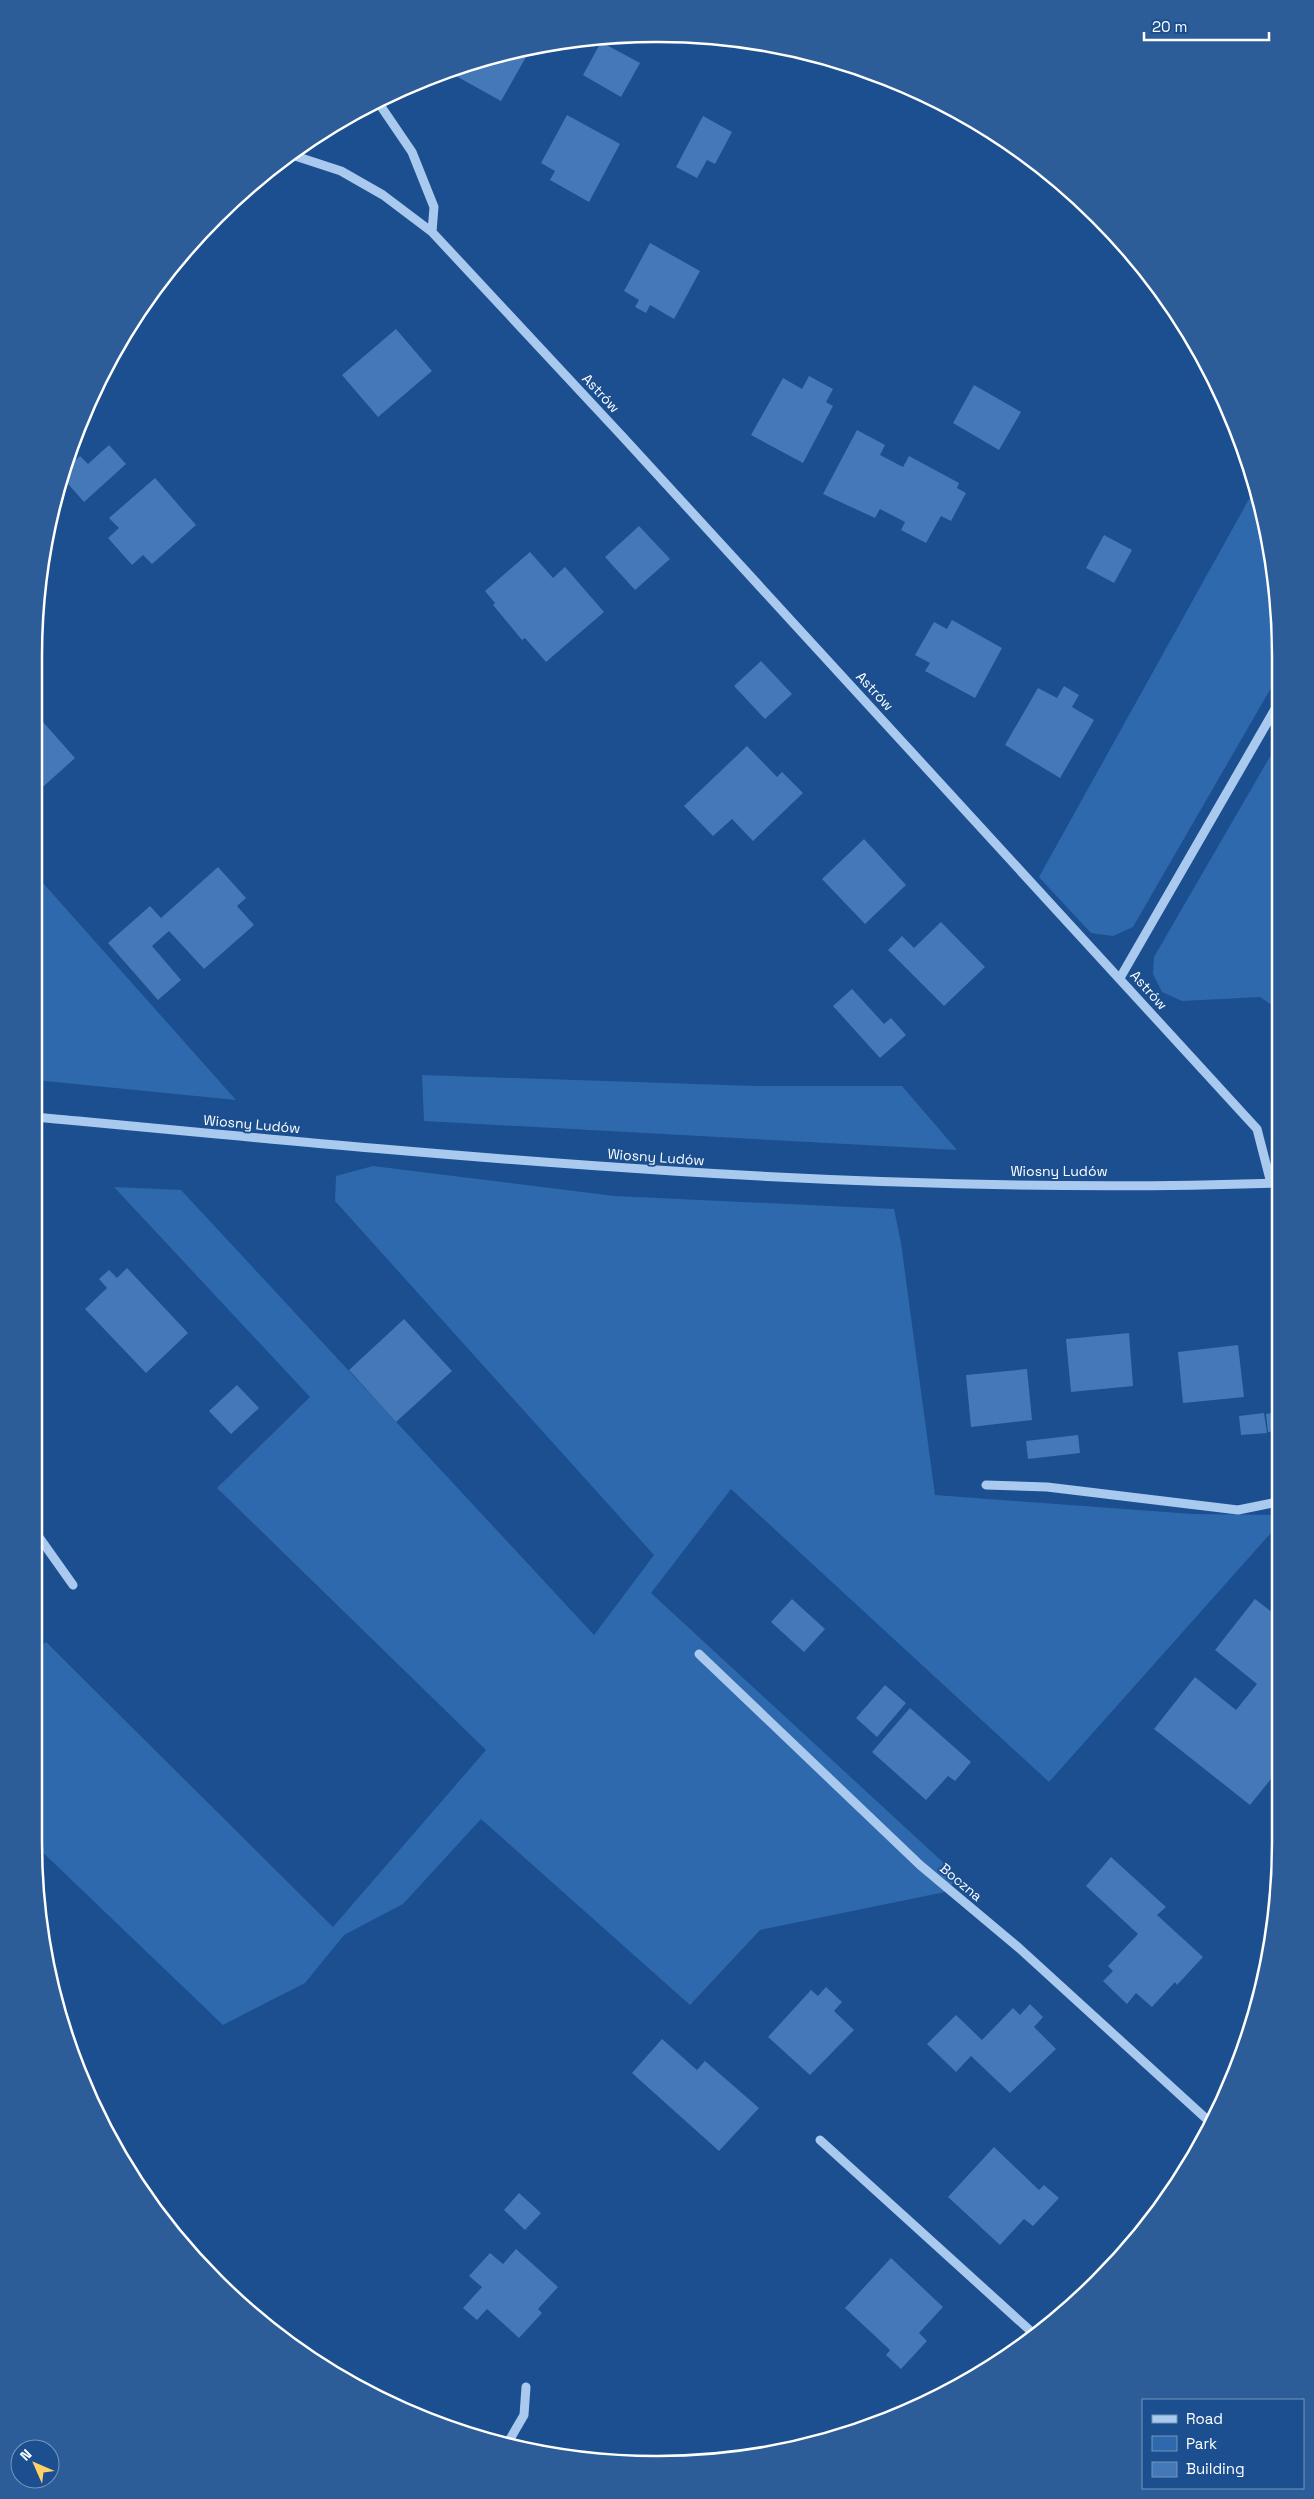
<svg xmlns="http://www.w3.org/2000/svg" width="1314" height="2499" font-family="'Space Grotesk',sans-serif">
  <style>
    .green { fill: #2e69ad }
    .building { fill: #4478b7 }
    .lines { fill: none; stroke-linecap: round; stroke-linejoin: round }
    .minor { stroke: #a9c9ee; stroke-width: 9 }
    .labels { text-anchor: middle; stroke-width: 4; stroke-linejoin: round; paint-order: stroke }
    .street-label { font-size: 14px; fill: #fff; stroke: #1b4f8f }
    .rim { fill: none; stroke: #fff; stroke-width: 2.5 }
  </style>
  <rect width="100%" height="100%" fill="#1b4f8f"/>
  <path class="green" d="M1253 492 1275 575V681L1133 927 1113 936 1091 933 1039 877Z
    M1275 748 1276 1008 1260 997 1182 1001 1162 992 1153 974 1154 957Z
    M35 874 236 1100 35 1080Z
    M422 1075 755 1086H902L957 1150 424 1121Z
    M373 1166 614 1196 894 1209 901 1243 935 1495 1192 1514 1278 1515V1525L1049 1782 731 1489 651 1593 959 1877 945 1892 760 1930 690 2005 481 1819 403 1904 344 1935 305 1983 223 2025 34 1844V1654L46 1642 333 1927 486 1750 217 1488 310 1397 114 1187 181 1190 594 1635 654 1555 335 1201 336 1176Z"/>
  <path class="building" d="M601 42 640 63 621 97 583 75Z
    M530 50 501 101 447 71 457 67Z
    M567 115 620 144 589 202 550 180 555 171 541 163Z
    M703 116 732 132 715 164 707 160 697 178 676 167Z
    M650 243 700 271 674 319 650 305 646 313 635 307 639 300 624 291Z
    M396 329 432 371 378 417 342 375Z
    M809 376 833 389 826 402 833 406 803 463 751 435 783 378 802 389Z
    M974 385 1021 412 999 450 953 423Z
    M857 430 885 445 880 455 903 467 909 456 959 483 957 488 966 493 951 521 941 516 926 543 901 530 905 522 880 509 875 518 823 494Z
    M109 445 126 464 84 502 62 477 65 469 80 456 88 464Z
    M155 478 196 525 152 564 143 555 132 565 108 538 119 528 109 518Z
    M639 526 670 559 635 590 605 557Z
    M1104 535 1132 550 1114 583 1086 568Z
    M530 552 553 578 565 567 604 612 546 662 525 638 522 640 493 605 495 603 485 591Z
    M952 620 1002 648 975 698 925 671 930 663 915 655 934 622 947 629Z
    M761 661 792 694 765 719 734 686Z
    M1064 686 1079 695 1072 707 1094 720 1060 778 1005 745 1038 688 1057 698Z
    M35 713 75 758 35 794Z
    M747 746 777 777 782 772 803 793 753 841 732 819 713 836 684 806Z
    M864 839 906 885 865 924 822 879Z
    M218 867 246 898 237 906 254 925 204 969 169 931 152 946 181 980 158 1000 108 943 150 906 161 918Z
    M941 922 985 967 944 1006 888 950 902 936 914 948Z
    M852 989 884 1024 891 1018 906 1035 880 1058 833 1006Z
    M127 1268 188 1333 146 1373 85 1309 107 1288 99 1279 109 1270 117 1278Z
    M404 1319 452 1371 396 1422 349 1370Z
    M1129 1333 1133 1386 1071 1392 1066 1339Z
    M1238 1345 1244 1397 1183 1403 1178 1352Z
    M1027 1369 1032 1420 971 1427 966 1375Z
    M237 1385 259 1408 231 1434 209 1411Z
    M1277 1412 1278 1431 1268 1432 1266 1414Z
    M1264 1413 1267 1433 1241 1435 1239 1416Z
    M1078 1435 1080 1453 1028 1459 1026 1441Z
    M792 1599 825 1629 804 1652 771 1622Z
    M1255 1599 1278 1617 1279 1769 1250 1805 1154 1729 1195 1677 1236 1710 1257 1684 1215 1650Z
    M885 1685 906 1703 877 1737 856 1718Z
    M910 1708 971 1762 955 1781 948 1776 926 1800 872 1752Z
    M1111 1857 1166 1907 1157 1915 1203 1957 1177 1985 1175 1982 1152 2007 1136 1993 1127 2004 1103 1981 1113 1971 1108 1966 1138 1934 1086 1886Z
    M826 1987 842 2002 834 2011 854 2030 810 2075 768 2037 811 1990 818 1996Z
    M1030 2004 1043 2017 1034 2027 1056 2049 1010 2093 971 2056 956 2072 927 2044 956 2015 982 2040 1013 2008 1020 2015Z
    M662 2039 697 2070 705 2061 759 2108 719 2151 632 2073Z
    M994 2147 1039 2190 1044 2185 1059 2198 1033 2226 1024 2219 1000 2245 948 2197Z
    M519 2193 541 2213 525 2230 504 2210Z
    M516 2249 558 2287 538 2309 542 2313 519 2338 487 2309 477 2320 463 2308 482 2287 469 2276 490 2253 503 2264Z
    M891 2258 943 2307 919 2333 927 2341 901 2369 886 2355 890 2350 845 2308Z"/>
  <g class="lines">
    <path class="minor" d="M378 102 412 152 434 207 432 232 622 436 1257 1129 1271 1183
      M292 155 341 171 383 195 432 232
      M1120 978 1275 709
      M35 1117C448 1156 861 1197 1277 1183
      M986 1485 1047 1487 1238 1510 1278 1502
      M34 1530 73 1585
      M699 1654 920 1865 1019 1948 1212 2124
      M820 2140 1035 2335
      M506 2446 524 2415 526 2387"/>
  </g>
  <g class="labels">
    <g class="street-label">
      <text transform="translate(601 393) rotate(47)" y="5">Astrów</text>
      <text transform="translate(875 691) rotate(47)" y="5">Astrów</text>
      <text transform="translate(1149 990) rotate(48)" y="5">Astrów</text>
      <text transform="translate(252 1124) rotate(5)" y="5">Wiosny Ludów</text>
      <text transform="translate(656 1157) rotate(4)" y="5">Wiosny Ludów</text>
      <text x="1059" y="1176">Wiosny Ludów</text>
      <text transform="translate(961 1882) rotate(40)" y="5">Boczna</text>
    </g>
  </g>
  <path d="M0 0H1314V2499H0ZM656 42H658A614 614 0 0 1 1272 656V1842A614 614 0 0 1 658 2456H656A614 614 0 0 1 42 1842V656A614 614 0 0 1 656 42Z" fill="#2d5d98" fill-rule="evenodd"/>
  <path class="rim" d="M656 42H658A614 614 0 0 1 1272 656V1842A614 614 0 0 1 658 2456H656A614 614 0 0 1 42 1842V656A614 614 0 0 1 656 42Z"/>
  <rect x="1142" y="2399" width="162" height="90" fill="#1b4f8f" stroke="#7695bc"/>
  <rect x="1152" y="2415" width="25" height="8" fill="#a9c9ee" stroke="#7695bc"/>
  <text x="1186" y="2424" font-size="15" fill="#ffffff">Road</text>
  <rect x="1152" y="2436" width="25" height="15" fill="#2e69ad" stroke="#7695bc"/>
  <text x="1186" y="2449" font-size="15" fill="#ffffff">Park</text>
  <rect x="1152" y="2462" width="25" height="15" fill="#4478b7" stroke="#7695bc"/>
  <text x="1186" y="2474" font-size="15" fill="#ffffff">Building</text>
  <g transform="translate(35 2464) rotate(315)"><circle r="24" fill="#1b4f8f" stroke="#7695bc"/>
  <path d="M0-4L9 19L0 12L-9 19Z" fill="#ffd166"/>
  <text y="-8" font-size="14" font-weight="bold" text-anchor="middle" fill="#ffffff">N</text>
  </g>
  <path d="M1144 32v8h125v-8" fill="none" stroke="#ffffff" stroke-width="2.5"/>
  <text x="1152" y="32" font-size="15" fill="#ffffff" stroke="#1b4f8f" stroke-width="4" paint-order="stroke">20 m</text>
</svg>
